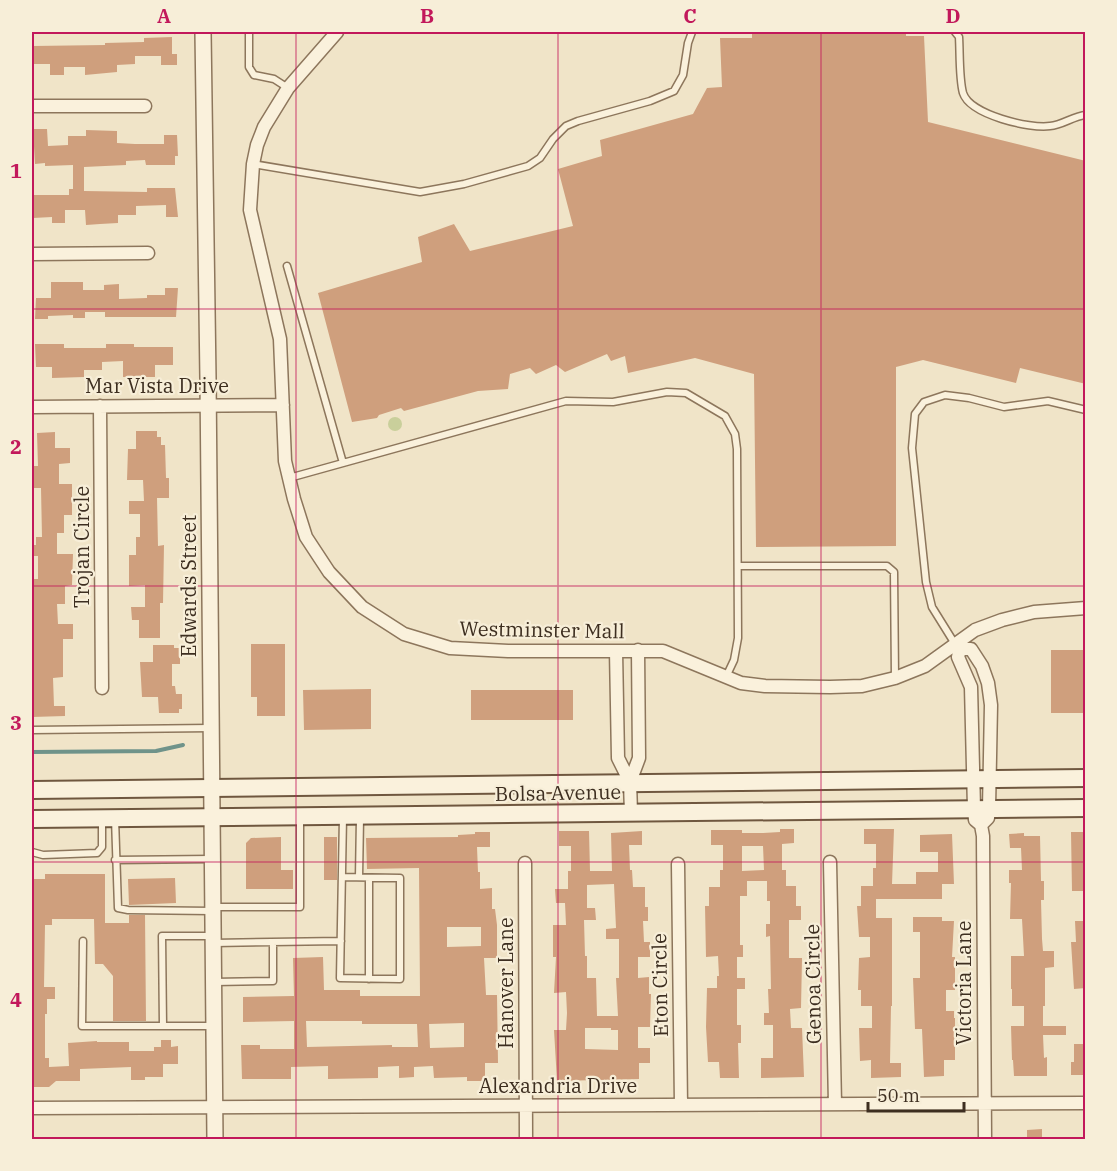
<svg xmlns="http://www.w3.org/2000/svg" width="1117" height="1171" font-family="'IBM Plex Serif',serif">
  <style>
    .green { fill: #c9cf9b }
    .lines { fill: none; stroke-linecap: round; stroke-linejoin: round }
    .stream { stroke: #6f938a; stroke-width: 4 }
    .building { fill: #cf9f7d; fill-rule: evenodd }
    .service-casing { stroke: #8d765c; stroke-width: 9 }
    .minor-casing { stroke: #8d765c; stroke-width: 15 }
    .tertiary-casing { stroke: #8d765c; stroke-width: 18 }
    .secondary-casing { stroke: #6f573f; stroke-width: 20 }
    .service { stroke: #faf1dc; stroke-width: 6 }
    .minor { stroke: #faf1dc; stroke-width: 12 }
    .tertiary { stroke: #faf1dc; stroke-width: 15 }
    .secondary { stroke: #faf1dc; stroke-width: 16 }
    .grid { fill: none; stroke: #c2185b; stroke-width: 1.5; stroke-opacity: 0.55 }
    .labels { text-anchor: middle; stroke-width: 4.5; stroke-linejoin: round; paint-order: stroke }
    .street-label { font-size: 20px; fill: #3d2e20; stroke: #f7eed8 }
    .neatline { fill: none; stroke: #c2185b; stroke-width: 2 }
    .grid-label { font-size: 20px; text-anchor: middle; font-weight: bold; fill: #c2185b }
  </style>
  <rect width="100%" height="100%" fill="#f0e4c8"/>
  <path class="green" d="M388 424a7 7 0 1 1 14 0a7 7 0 1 1-14 0Z"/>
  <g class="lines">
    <path class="stream" d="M32 752 156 751 183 745"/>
  </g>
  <path class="building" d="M752 32H906V36H924L928 122 1086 161V384L1020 368 1016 383 923 360 896 367V546L756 547 754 374 695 358 628 373 625 356 611 361 607 354 565 372 556 365 536 374 530 368 510 374 508 389 478 391 404 411 401 408 379 415 377 418 352 422 318 293 422 262 418 237 454 224 470 251 573 226 558 169 602 156 600 140 693 114 707 88 722 87 720 38H752Z
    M172 37V54H177V65H161V56H135V64L117 65V72L85 75V67H64V75H50V64H33V46L105 45V43L144 42V38Z
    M33 129H47L48 146 68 145V136H86V130L117 131V143L135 144H164V135H177L178 156H175V165H146L145 160 126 161V165L84 167V191L147 192V188H175L178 217H166V205L136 206V215H118V223L100 224 86 225 85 210H65V223H52V217L33 218V195H69V189H73V165L45 166V163L35 164Z
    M51 282H83V290H104V285L119 284V299L147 298V295H165V288H178L176 317H105V312H85V318H73V315L48 316V319H35L36 298H51Z
    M35 344H64V348H106V344H134V347H173V365H155V377H123V361L102 362V370H84V377L52 378V367H36Z
    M136 431H157V437H161V445H165L166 478H169V498H157L158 546 164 545 163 603H160V638H139V620H132L131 607H145V585L129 586V555H136V537H140V514H129V501H144L143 480H127L128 449H136Z
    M55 432V448H70V463L59 464V484H72V515H64V533H57V554H73L72 585 65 586V604H57L58 624H73V639H63V677L53 678 54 706H65V716L32 717V608H34V579H38V556H32V545H36V537H42L41 488H34V466H38L37 433Z
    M251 644H285V716H257V697H251Z
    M153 645H174V648H180V664H172V686H175L176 694H182V709H179V713H159L158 697H142L140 662H153Z
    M1051 650H1086V713H1051Z
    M371 689V729L304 730 303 690Z
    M471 690H573V720H471Z
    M780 829H794V843L782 844V870H786V886H796V906H801V920H789V958H802L801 1008 790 1009 791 1028H802L804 1077 761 1078V1058H773V1025H764V1013H769L768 989H771L770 936 766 937V924H770V901H767V881H747V896H740V945H743V957H737V978H745V989H737V1025H741V1043H738L739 1078H720L719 1062H708L706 1027 707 988H717V976H719L718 956 706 957 705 906H709V887H720V870H723V845H711V830H742V833H763L780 832ZM742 846H763L764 870 742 871Z
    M864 829H894L892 884H916V872H938V852H920V835L952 834 954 884H942V899H876V918H892V1006H891L890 1063H901V1077L871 1078V1060L860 1061 859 1028H872V1006H861V990H858L859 958 870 957V937H859L857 906H861V886H873V868H876V844H864Z
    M559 831H589L590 871H612L611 833 642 831V845H629L630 870H632L633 887H645V907H648V921H643L644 942H650V957H638V978L649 977V994H651L650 1027H638V1048H650V1063H639V1079L557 1081 554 1030H566L567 1013 566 992 554 993 556 957H553V925H566L565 903H556L555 889H568V871H571V846H559ZM614 884 616 928 606 929V939H619V978H616L618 1016H597L596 978H587V956H585L584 920H596L595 908H587V885ZM585 1028H611V1030H618V1050L585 1049Z
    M475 832H490V847H477L478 872H480V889L492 888V909H495L497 925V958H484L486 995H497L498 1063H485V1081H467V1077L434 1078 433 1066 414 1067V1077L399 1078V1066L378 1067V1078L328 1079V1066L291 1067V1079H242L241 1045H260V1049H294V1021L243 1022V997L294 996 293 958 323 957 324 990H360V996H420L419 868 367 869 366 838 458 837V835L475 834ZM447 927H481V946L447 947ZM306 1021H362V1024H417L418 1047H392V1045L307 1047ZM464 1023V1047L430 1048 429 1024Z
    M1071 832H1086V891H1072Z
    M1024 833V836H1040L1041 881H1044V900H1041L1042 939 1043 951H1054V967L1045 968V1006H1043V1026H1066V1035H1043L1044 1058 1047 1057V1076H1014L1013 1060H1012L1011 1026H1024V1006H1012V989H1011V956H1024L1022 919H1010L1011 883H1009V870H1022L1021 848H1010L1009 834Z
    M281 837V870H293V889H246V843L251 838Z
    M324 837H337V880H324Z
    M45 874H105V923H129V915H145L146 1021H113V976L103 964H95L94 919H52V925H45L44 987H55V999H47V1014H45V1058H49V1067L69 1066 68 1043 97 1041V1042H129V1051H154V1047H161V1040H171V1047L178 1046V1064H163V1077H145V1080H131V1067L80 1069V1081H56L49 1087H32V879H45Z
    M175 878 176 903 129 905 128 879Z
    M913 917H942V921H954L952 957H955V990H946V1011H954V1018H955V1060H944V1076L924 1077 922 1029H915L913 978H920V932H913Z
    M1075 921H1086V988L1074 989 1071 942H1076Z
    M1074 1044H1086V1075H1071V1062H1074Z
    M1042 1129V1140H1027V1130Z"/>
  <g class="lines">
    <g class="service-casing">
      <path id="service" d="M249 32V67L254 75 274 79 288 88
        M955 32 959 37C960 53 959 78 963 93 970 115 1030 129 1050 126 1063 125 1073 116 1086 115
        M253 164 420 192 464 184 528 166 540 158 553 139 566 126 578 121 650 101 674 91 683 75 688 43 692 32
        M287 266 343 463
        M289 478 566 401 613 402 667 392 686 393 725 416 735 434 737 449 738 638 734 660 726 677
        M738 566H887L894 572 895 678
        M955 644 932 607 926 582 912 448 915 414 924 402 945 395 969 398 1004 407 1048 401 1086 410
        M32 730 211 728
        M115 818 118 908 128 910 212 911
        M32 852 43 855 97 853 102 847V820
        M115 860 212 859
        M342 877 400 878V979L340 978 343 817
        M359 877 360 818
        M213 907H300V817
        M83 941 82 1026H213
        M214 943 341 941
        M369 979V878
        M214 982 273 981V942
        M163 1026 162 936H212"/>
    </g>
    <g class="minor-casing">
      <path id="minor" d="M337 32 288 88 264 127 257 145 253 164 250 210 280 339 285 461 294 499 306 537 329 572 362 607 404 634 450 648 508 651H663L741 683 765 686 830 687 862 686 895 678 925 666 975 630 1002 620 1034 612 1086 608
        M32 106H145
        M32 254 148 253
        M100 406 102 688
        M32 407 283 405
        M956 645 960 649H971L982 666 988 683 991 705 989 808 988 818 981 825
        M960 649 958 657 971 687 974 808 975 820 981 825 983 836 985 1140
        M616 651 618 758 630 782
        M631 813 630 782 639 758 638 650
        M830 862 835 1104
        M525 863 526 1140
        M678 864 681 1105
        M32 1108 1086 1103"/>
    </g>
    <g class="tertiary-casing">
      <path id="tertiary" d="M203 32 208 379 215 1140"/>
    </g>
    <g class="secondary-casing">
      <path id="secondary" d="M32 790 1086 778
        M32 819 1086 808"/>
    </g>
    <use href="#service" class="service"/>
    <use href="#minor" class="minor"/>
    <use href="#tertiary" class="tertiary"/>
    <use href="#secondary" class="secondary"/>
  </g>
  <path class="grid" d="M296 32V1140M558 32V1140M821 32V1140M32 309H1086M32 586H1086M32 862H1086"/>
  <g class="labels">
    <g class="street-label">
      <text x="157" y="393">Mar Vista Drive</text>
      <text transform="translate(82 547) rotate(-90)" y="7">Trojan Circle</text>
      <text transform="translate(189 586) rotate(-90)" y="7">Edwards Street</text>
      <text transform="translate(542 630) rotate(1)" y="7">Westminster Mall</text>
      <text transform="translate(558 793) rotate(-1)" y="7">Bolsa Avenue</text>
      <text transform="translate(506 983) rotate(-90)" y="7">Hanover Lane</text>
      <text transform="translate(964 983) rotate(-90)" y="7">Victoria Lane</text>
      <text transform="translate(813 984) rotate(-91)" y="7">Genoa Circle</text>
      <text transform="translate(660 985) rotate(-91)" y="7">Eton Circle</text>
      <text x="558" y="1093">Alexandria Drive</text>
    </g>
  </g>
  <rect width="1117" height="1171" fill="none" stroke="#f7eed8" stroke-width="66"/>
  <path d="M868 1102v9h96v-9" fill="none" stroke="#3d2e20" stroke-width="3"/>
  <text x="877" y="1102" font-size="18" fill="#3d2e20" stroke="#f7eed8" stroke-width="4.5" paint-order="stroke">50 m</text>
  <rect x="33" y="33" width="1051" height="1105" class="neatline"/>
  <g class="grid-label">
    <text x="164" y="23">A</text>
    <text x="427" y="23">B</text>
    <text x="690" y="23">C</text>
    <text x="953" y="23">D</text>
    <text x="16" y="178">1</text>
    <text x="16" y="454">2</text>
    <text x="16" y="730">3</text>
    <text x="16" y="1007">4</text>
  </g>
</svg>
